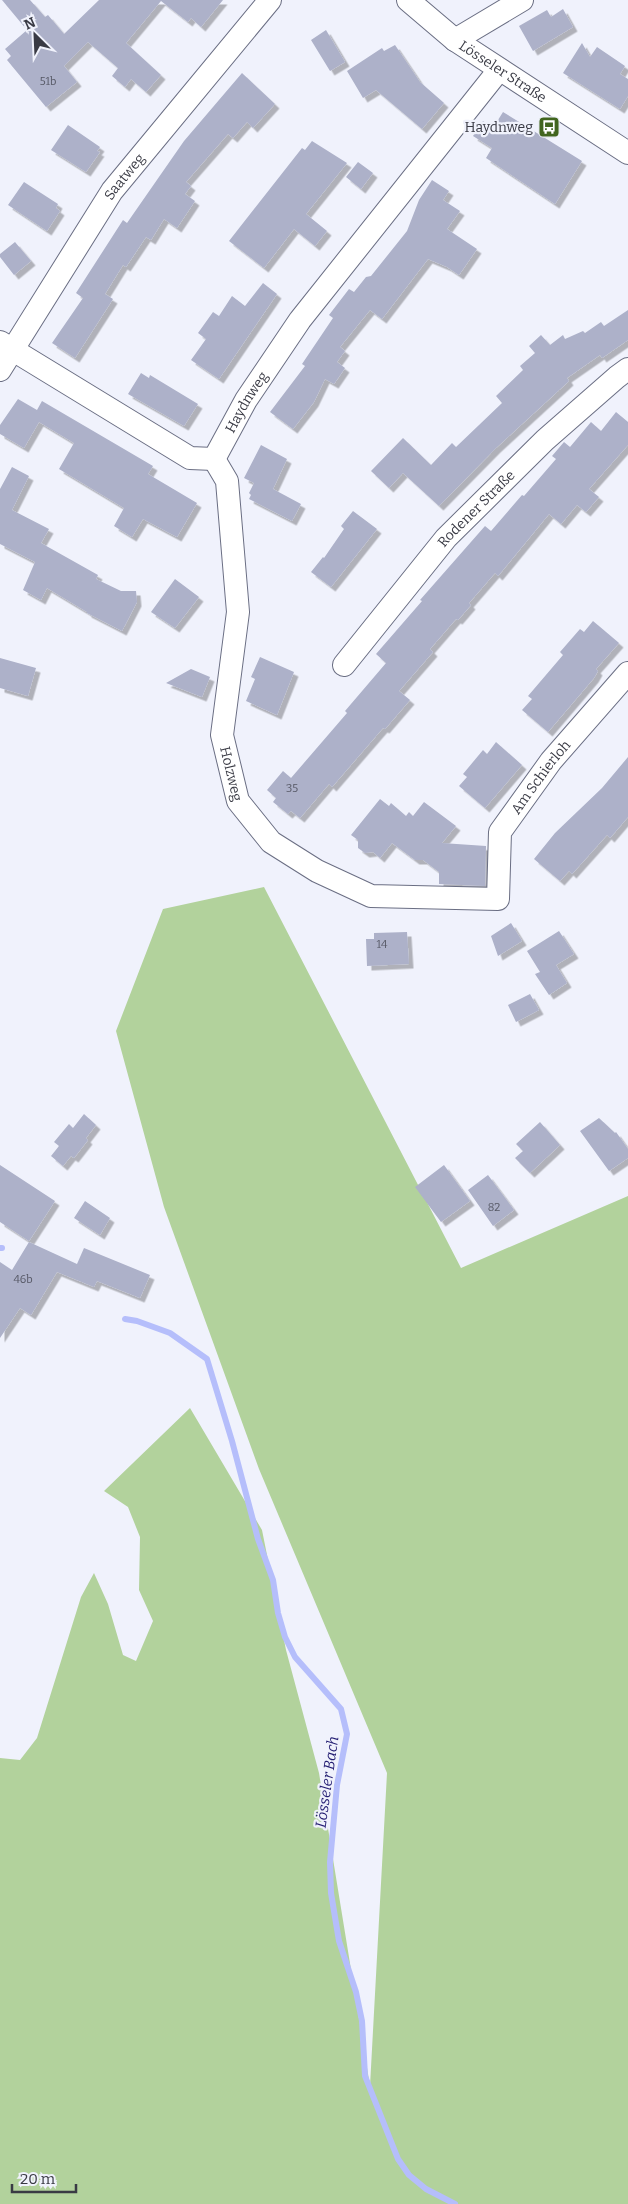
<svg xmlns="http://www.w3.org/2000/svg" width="628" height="2204" font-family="Bitter,serif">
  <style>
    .green { fill: #b2d29c }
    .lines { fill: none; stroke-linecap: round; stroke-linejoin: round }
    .stream { stroke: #b5befb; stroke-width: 6 }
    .building { fill: #adb1c9; filter: url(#shadow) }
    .minor-casing { stroke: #6a6e83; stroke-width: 24 }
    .minor { stroke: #fff; stroke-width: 22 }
    .labels { text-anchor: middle; stroke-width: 4.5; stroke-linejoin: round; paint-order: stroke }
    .number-label { font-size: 11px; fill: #565865 }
    .street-label { font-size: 14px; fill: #393a44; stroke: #f0f2fc }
    .poi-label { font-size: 14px; fill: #393a44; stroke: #f0f2fc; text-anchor: end }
    .water-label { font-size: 15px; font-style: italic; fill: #251f73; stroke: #f0f2fc }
  </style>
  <defs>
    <filter id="shadow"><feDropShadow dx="4.5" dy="4.5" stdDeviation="0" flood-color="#0004"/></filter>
  </defs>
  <rect width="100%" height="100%" fill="#f0f2fc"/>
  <path class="green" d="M264 887 461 1268 628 1196V2204H0V1758L20 1760 37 1738 81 1597 94 1573 108 1604 123 1655 136 1661 153 1621 139 1590 140 1537 128 1507 104 1491 190 1408 262 1530 286 1650 319 1773 370 2086 387 1773 259 1469 164 1207 116 1031 163 909Z"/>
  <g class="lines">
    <path class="stream" d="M0 1248H2
      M125 1319 137 1321 170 1333 207 1359 232 1441 258 1539 273 1580 278 1613 285 1637 295 1657 341 1709 347 1734 337 1785 330 1862 331 1893 339 1941 356 1992 362 2021 365 2076 398 2159 409 2175 426 2189 455 2204"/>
  </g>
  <path class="building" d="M2 0H30L45 17 48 15 64 34 99 0H223L201 27 191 18 188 22 161 1 126 43 161 75 146 92 131 79 125 87 112 76 118 68 88 42 64 66 77 82 46 107 7 60 11 56 5 49 27 30Z
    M563 9 573 27 533 51 519 26 547 10 551 17Z
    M326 30 345 62 330 71 311 40Z
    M582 43 590 57 597 47 625 66 620 74 628 79V96L620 109 563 73Z
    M395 45 420 82 444 103 422 129 376 90 363 98 347 71 382 48 384 51Z
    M242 73 275 104 253 128 247 122 233 138 228 134 186 182 191 186 185 194 195 201 177 228 164 219 151 240 146 237 126 267 123 265 105 294 113 299 75 358 52 343 83 298 76 293 123 220 127 223 184 141Z
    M503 112 582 161 555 204 486 158 492 148 473 136 483 121 493 128Z
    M68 125 100 147 97 151 100 152 86 172 51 150Z
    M312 141 347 163 306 214 327 231 315 246 294 229 264 268 229 241 302 148 305 150Z
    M358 162 373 173 361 189 346 177Z
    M432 180 449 191 443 200 460 211 447 229 477 249 459 275 447 267 428 259 382 319 370 310 340 347 345 351 337 362 345 368 334 384 325 379 314 402 293 429 270 412 305 366 302 364 333 318 329 315 349 289 354 292 366 277 371 276 407 231 419 200Z
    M24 182 58 204 56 208 60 211 47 231 8 205Z
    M15 242 31 261 14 275 0 257V254Z
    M263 283 277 294 219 379 191 360 206 339 198 333 213 312 219 316 232 296 245 306Z
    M628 310V340L602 358 600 355 567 378 569 381 496 448 439 506 403 473 389 488 371 471 403 438 431 465 452 443 456 447 502 403 496 396 523 370 520 366 535 353 529 346 541 335 550 345 563 335 565 339 583 331 585 333 601 322 604 326Z
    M141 373 149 378 150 375 198 404 184 426 128 394Z
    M18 399 37 410 42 401 153 466 148 474 197 503 177 537 143 519 132 537 114 526 124 508 59 469 74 443 39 422 24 448 0 434V425Z
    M616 412 628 422V445L589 489 599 497 586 512 577 505 561 524 549 514 498 576 495 573 469 603 471 605 458 620 456 619 430 649 433 652 399 691 410 700 385 729 383 728 332 787 329 784 300 818 291 811 288 814 273 802 276 798 267 790 283 771 291 778 347 713 345 711 386 663 376 654 422 601 420 600 485 526 491 531 522 495 524 496 556 459 552 456 564 442 570 447 591 422 601 431Z
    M261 445 287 459 273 489 301 504 292 521 249 499 251 495 249 493 254 483 244 478Z
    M12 467 29 476 12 510 49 529 41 543 98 575 96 579 121 591H136L137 602 122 631 87 613V612L47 588 41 600 23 590 35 562 0 544V489Z
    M353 511 377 529 331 587 311 572 323 557 324 558 344 529 341 526Z
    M175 579 199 597 175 628 151 612Z
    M593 621 619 643 596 669 598 671 594 678 548 732 522 710 532 699 528 696 563 655 560 652 580 629 584 632Z
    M260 657 294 672 277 715 246 701 255 679 251 677Z
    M0 658 36 668 28 696 0 688Z
    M191 669 210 677 202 697 166 683Z
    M496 742 522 765 485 808 459 786 467 777 463 774 483 750 487 754Z
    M628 757V817L610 838 607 835 572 874 569 871 560 881 534 859 555 833 602 788Z
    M380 799 389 806 391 803 406 816 409 812 413 816 424 802 456 826 442 843 486 846 485 886 439 884V872L423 860H415L392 843 380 858 373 852 365 853 358 848V840L351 835Z
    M511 923 522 941 498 956 491 936Z
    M559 931 574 954 556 965 567 983 549 995 535 974 540 972 527 951Z
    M407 932 409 964 367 966 366 939H374V933Z
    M530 994 539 1010 516 1022 508 1005Z
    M84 1114 96 1125 86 1138 88 1140 74 1158 71 1156 63 1166 51 1156 59 1146 54 1142 69 1124 73 1128Z
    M599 1118 615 1133 616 1132 628 1149V1158L609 1171 580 1131Z
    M540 1122 560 1145 530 1173 515 1158 523 1151 516 1144Z
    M0 1165 55 1201 29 1241 0 1222Z
    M444 1165 470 1201 441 1222 415 1187Z
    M488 1175 514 1210 493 1226 468 1190Z
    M85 1201 110 1218 100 1235 74 1218Z
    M29 1242 77 1264 84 1248 150 1275 140 1298 97 1281 94 1287 57 1272 31 1315 20 1308 0 1338V1262L12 1270Z"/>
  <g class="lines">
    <g class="minor-casing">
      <g id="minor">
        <path id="s1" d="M408 0 455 40 628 153"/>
        <path d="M455 40 522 0"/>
        <path id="s2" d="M0 342 190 458 214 459 246 400 300 320 499 70"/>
        <path id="s3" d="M0 370 112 191 270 0"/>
        <path id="s4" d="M214 459 227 481 238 612 222 735 238 801 271 842 317 871 371 896 498 899 500 832 551 761 628 673"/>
        <path id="s5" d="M344 665 446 538 545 440 617 377 628 369"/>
      </g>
    </g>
    <use href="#minor" class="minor"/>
  </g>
  <defs>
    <g id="bus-square" transform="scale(1.125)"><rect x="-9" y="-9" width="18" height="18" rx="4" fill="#41651e" stroke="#f0f2fc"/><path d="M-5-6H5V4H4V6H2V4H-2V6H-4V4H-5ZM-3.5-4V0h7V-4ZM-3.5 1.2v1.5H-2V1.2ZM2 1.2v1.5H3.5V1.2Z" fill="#fff"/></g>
  </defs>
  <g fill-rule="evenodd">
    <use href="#bus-square" x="549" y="127"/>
  </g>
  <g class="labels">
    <g class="number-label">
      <text x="48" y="85">51b</text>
      <text x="292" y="792">35</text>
      <text x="382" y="948">14</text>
      <text x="494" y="1211">82</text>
      <text x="23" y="1283">46b</text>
    </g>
    <g class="street-label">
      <text dy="5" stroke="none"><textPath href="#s1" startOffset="119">Lösseler Straße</textPath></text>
      <text dy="5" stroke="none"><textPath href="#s3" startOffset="230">Saatweg</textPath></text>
      <text dy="5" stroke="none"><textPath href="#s2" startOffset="312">Haydnweg</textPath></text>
      <text dy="5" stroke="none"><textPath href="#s5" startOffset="205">Rodener Straße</textPath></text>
      <text dy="5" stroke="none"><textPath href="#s4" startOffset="321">Holzweg</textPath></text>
      <text dy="5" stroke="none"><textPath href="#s4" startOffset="778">Am Schierloh</textPath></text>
    </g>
    <g class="poi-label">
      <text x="533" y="132">Haydnweg</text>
    </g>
    <g class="water-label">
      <text transform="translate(327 1782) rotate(-82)" y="5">Lösseler Bach</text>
    </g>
  </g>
  <g transform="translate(35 35) rotate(336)" stroke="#f0f2fc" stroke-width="4" paint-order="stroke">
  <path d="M0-4L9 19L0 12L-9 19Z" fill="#393a44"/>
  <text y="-8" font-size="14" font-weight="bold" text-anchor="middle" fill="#393a44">N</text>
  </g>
  <path d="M12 2184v8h64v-8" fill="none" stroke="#393a44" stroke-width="2.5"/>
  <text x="20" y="2184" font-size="15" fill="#393a44" stroke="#f0f2fc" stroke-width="4" paint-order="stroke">20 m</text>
</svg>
